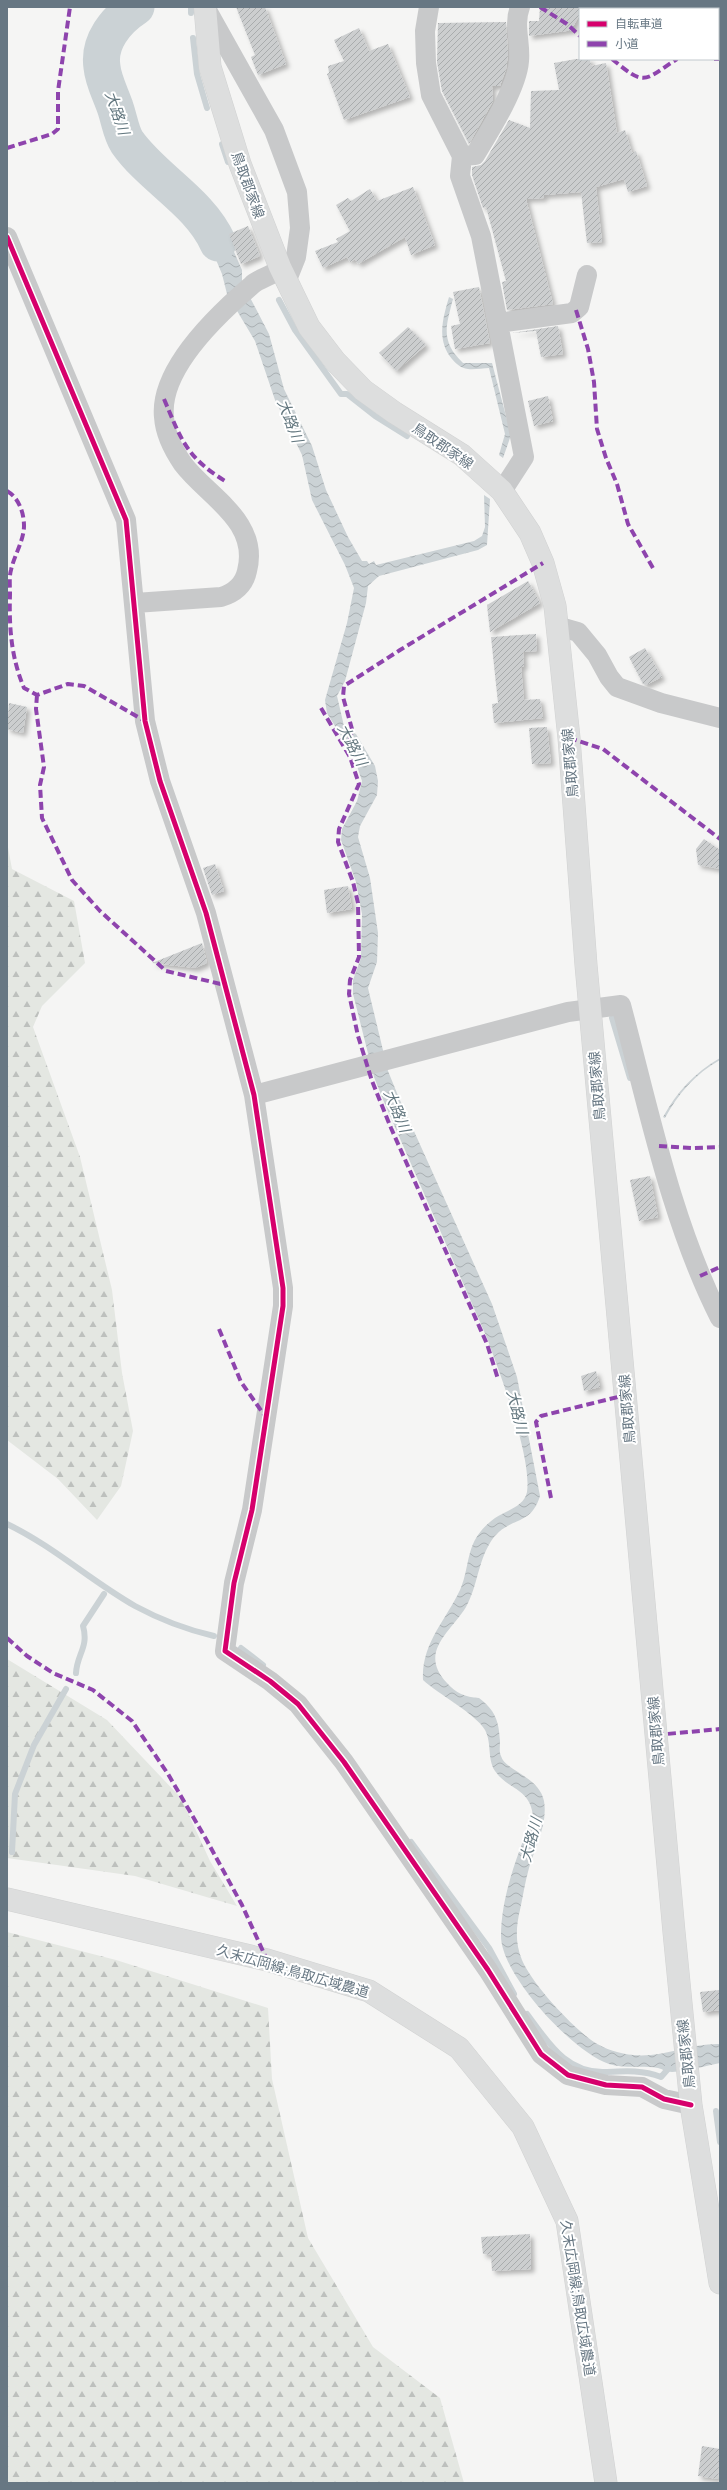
<svg xmlns="http://www.w3.org/2000/svg" width="727" height="2490" font-family="Arial,'Noto Sans JP',sans-serif">
  <style>
    .forest { fill: url(#forest-firs) }
    .water { fill: url(#water-waves) }
    .lines { fill: none; stroke-linecap: round; stroke-linejoin: round }
    .stream { stroke: #cbd2d5; stroke-width: 6 }
    .river { stroke: #cbd2d5; stroke-width: 37 }
    .building { fill: url(#building-hatch); filter: url(#shadow) }
    .secondary-casing { stroke: #d1d2d2; stroke-width: 23 }
    .street { stroke: #c8c9ca; stroke-width: 20 }
    .secondary { stroke: #dddede; stroke-width: 22 }
    .quiet { stroke: #8e44ad; stroke-width: 4; stroke-dasharray: 8 4; stroke-linecap: butt }
    .cycleway-casing { stroke: #fff; stroke-width: 8 }
    .cycleway { stroke: #d6006c; stroke-width: 5 }
    .labels { text-anchor: middle; stroke-width: 4; stroke-linejoin: round; paint-order: stroke }
    .street-label { font-size: 14px; fill: #677783; stroke: #fff }
    .water-label { font-size: 15px; font-style: italic; fill: #63777f; stroke: #fff }
  </style>
  <defs>
    <pattern id="forest-firs" width="22" height="20" patternUnits="userSpaceOnUse"><rect width="22" height="20" fill="#e4e7e2"/><path d="M5 1l3.5 6h-7zM16 11l3.5 6h-7z" fill="#bdc0bd"/></pattern>
    <pattern id="water-waves" width="16" height="10" patternUnits="userSpaceOnUse"><rect width="16" height="10" fill="#cbd2d5"/><path d="M0 5q4-4 8 0t8 0" fill="none" stroke="#a9afb2"/></pattern>
    <pattern id="building-hatch" width="6" height="6" patternUnits="userSpaceOnUse"><rect width="6" height="6" fill="#cccecf"/><path d="M-1 1l2-2M0 6l6-6M5 7l2-2" fill="none" stroke="#a9acad"/></pattern>
    <filter id="shadow"><feDropShadow dx="3.5" dy="3.5" stdDeviation="2" flood-color="#0004"/></filter>
  </defs>
  <rect width="100%" height="100%" fill="#f5f5f4"/>
  <path class="forest" d="M7 842 12 869 74 901 85 963 42 1006 33 1027 80 1157 112 1290 122 1373 133 1431 121 1486 97 1520 58 1479 7 1440Z
    M7 1659 107 1720 181 1798 210 1861 237 1906 135 1876 7 1858Z
    M7 1932 116 1960 268 2008 272 2079 308 2238 373 2347 440 2398 464 2483H7Z"/>
  <path class="water" d="M191 195 215 217 227 236 242 270V282L269 334 284 389 312 446 326 490 348 537 362 561H367L369 564 374 561 376 565 474 541 482 536 485 527 484 495 490 499 487 545 478 550 379 576 368 586 366 603 345 681 337 696 344 726 347 731 356 734 375 766 378 781 377 795 360 826 358 837 370 878 378 933 377 962 368 988 388 1071 399 1098 492 1304 517 1377 540 1496C531 1526 510 1517 494 1537 478 1558 478 1586 466 1607 450 1633 418 1652 447 1683 456 1693 465 1697 479 1698 495 1710 499 1721 500 1741 500 1746 499 1752 501 1756 505 1771 539 1776 544 1801 548 1824 535 1847 529 1868 525 1882 523 1896 520 1910 516 1926 515 1944 522 1960 532 1984 572 2027 594 2042 604 2049 621 2054 633 2055 663 2058 691 2043 720 2044V2063C705 2066 688 2071 672 2072 667 2072 662 2069 658 2068 642 2065 624 2069 609 2064 573 2052 501 1975 501 1936 501 1896 518 1853 533 1816 530 1788 508 1790 495 1771 487 1759 492 1743 485 1730 476 1714 438 1694 423 1680 421 1644 446 1620 460 1590 468 1573 467 1550 478 1535 483 1528 488 1523 495 1518 505 1511 524 1507 527 1492 532 1457 500 1374 487 1338L384 1102 374 1077 353 994V980L361 958 362 914 356 882 341 840 342 829 357 801 362 781 354 757 327 713 325 700 347 623 354 588 345 565 312 500 302 455 275 400 255 341 227 294 222 274 201 224 185 209Z
    M449 297 453 299C446 326 440 341 463 363H492L511 435 503 458 499 455 505 434 489 368C483 368 474 370 468 369 461 368 456 364 452 359 436 340 443 318 449 297Z
    M720 1058V1060C695 1074 678 1094 665 1118L663 1117C677 1092 694 1073 720 1058Z"/>
  <g class="lines">
    <path class="stream" d="M191 7V13
      M193 38 197 74 207 108
      M222 144 228 162
      M279 300 295 330 341 394H347L375 416 407 436
      M612 1018 630 1078
      M7 1524C53 1546 91 1581 135 1606 159 1619 188 1630 214 1636
      M241 1648 263 1665
      M76 1673C77 1654 89 1647 83 1626L104 1594
      M411 1842 489 1948 514 1994
      M12 1852 15 1794 34 1745 66 1689
      M527 2014C548 2042 566 2074 606 2072 626 2071 643 2070 661 2077L668 2069V2063
      M716 2111 720 2142"/>
    <path class="river" d="M136 7C116 20 98 42 102 67 103 80 111 95 115 107 119 118 121 133 127 142 153 179 199 201 218 243"/>
  </g>
  <path class="building" d="M236 7H265L286 64 258 75 251 57 255 55Z
    M540 7H584L580 9V14L574 25V30L529 36V21H539Z
    M506 22 508 54 506 69 500 86H492L493 101 469 144 442 91 437 62 438 23Z
    M359 28 369 51 388 44 410 97 344 120 327 74 329 73 328 66 344 61 334 40Z
    M576 59H590L591 66 606 63 617 133 625 130 632 153 636 151 647 186 628 192 624 179 596 187 602 242 587 243 581 192 544 195V198L526 199 553 304 507 310 502 282 506 281 486 207 483 208 472 175V167L481 165 485 161 509 120 530 128 531 91 559 90 554 63Z
    M413 187 435 245 411 255 405 237 358 264 355 259 350 262 347 257 323 268 315 251 338 242 336 239 350 231 336 205 348 198 351 201 370 189 377 201Z
    M248 226 260 256 241 264 229 234Z
    M479 287 490 343 455 349 451 326 460 324 453 292Z
    M558 326 563 354 541 357 536 331 512 333Z
    M408 327 426 345 396 371 379 353Z
    M548 396 553 421 534 426 528 401Z
    M528 581 540 603 490 632 487 605Z
    M536 634 537 651 523 652 524 666 521 667 524 700 540 699 543 718 494 723 492 704 498 703 491 637Z
    M645 648 662 677 646 685 643 684 629 657Z
    M9 703 27 707 23 733 7 729Z
    M547 727 551 763 532 764 529 728Z
    M704 839 720 850V869L698 865 696 849Z
    M215 864 224 891 212 895 203 868Z
    M348 886 352 909 327 913 324 890Z
    M202 943 207 963 195 968 152 963Z
    M650 1176 658 1217 639 1221 630 1180Z
    M596 1371 600 1387 584 1391 581 1376Z
    M719 1990 720 2010 703 2012 700 1992Z
    M530 2234 531 2269 492 2271 491 2255 483 2254 481 2237Z
    M702 2446 720 2449 718 2479 698 2476Z"/>
  <g class="lines">
    <g class="secondary-casing">
      <path id="secondary" d="M205 7 210 67 240 164 280 267 309 327 335 361 363 390 395 413 462 455 502 491 530 533 543 563 555 606 569 738 586 965 674 1932 691 2105 720 2283
        M7 1899 267 1960 369 1991 459 2048 523 2127 567 2221 606 2483"/>
    </g>
    <path class="street" d="M205 7 274 130 297 192 300 228 296 257 286 282
      M429 7 425 31 426 63 431 95 462 156 460 176 481 236 524 457 502 491
      M462 156 475 155C489 132 517 88 519 61 521 43 513 25 520 7
      M7 237 126 520 145 721 160 781 206 913 254 1095 283 1288V1306L252 1510 234 1583 225 1651 270 1681 298 1704 344 1762 488 1970 541 2054 568 2075 606 2085 642 2087 664 2099 691 2105
      M498 323 572 313 579 307 587 275
      M135 603 221 597C234 593 244 585 247 571 260 521 207 496 183 464 174 451 165 433 164 417 159 369 218 314 252 285 259 278 274 276 280 267
      M557 626 578 632 597 655 609 677 617 687 661 703 720 718
      M254 1095 568 1012 621 1005C649 1110 671 1221 720 1318"/>
    <use href="#secondary" class="secondary"/>
    <path class="quiet" d="M540 7 567 24 580 36
      M718 45 720 44
      M612 59C646 87 643 81 677 59
      M714 59H720
      M7 148 52 134 58 129V91L70 7
      M576 310 588 349 594 382 597 429 606 458 617 484 628 524 653 568
      M164 399C181 439 186 457 225 481
      M7 491C19 498 24 513 24 526 24 540 14 556 11 570 9 577 10 587 10 594 9 627 11 657 24 688L37 695 68 684 84 686 145 721
      M37 695 36 709 44 767 40 785 42 818 72 880 100 911 166 971 225 985
      M321 708 350 757 359 784 339 829 338 842 353 882 358 903 359 957 350 980 349 994 358 1036 372 1081 391 1128 487 1344 498 1379
      M569 738 603 749 720 839
      M347 753 352 729 343 697 344 686 400 650 543 563
      M659 1146 693 1148 720 1147
      M700 1276 720 1267
      M219 1329 241 1382 265 1416
      M551 1498 536 1422 541 1416 626 1395
      M7 1638 27 1656 53 1673 93 1690 132 1721 168 1774 206 1839 242 1905 267 1960
      M656 1735 720 1729"/>
    <g class="cycleway-casing">
      <path id="cycleway" d="M7 237 126 520 145 721 160 781 206 913 254 1095 283 1288V1306L252 1510 234 1583 225 1651 270 1681 298 1704 344 1762 488 1970 541 2054 568 2075 606 2085 642 2087 664 2099 691 2105"/>
    </g>
    <use href="#cycleway" class="cycleway"/>
  </g>
  <g class="labels">
    <g class="street-label">
      <text transform="translate(248 185) rotate(70)" y="5">鳥取郡家線</text>
      <text transform="translate(443 446) rotate(34)" y="5">鳥取郡家線</text>
      <text transform="translate(570 763) rotate(-95)" y="5">鳥取郡家線</text>
      <text transform="translate(597 1086) rotate(-95)" y="5">鳥取郡家線</text>
      <text transform="translate(627 1409) rotate(-95)" y="5">鳥取郡家線</text>
      <text transform="translate(656 1731) rotate(-95)" y="5">鳥取郡家線</text>
      <text transform="translate(293 1971) rotate(16)" y="5">久末広岡線;鳥取広域農道</text>
      <text transform="translate(686 2054) rotate(-96)" y="5">鳥取郡家線</text>
      <text transform="translate(578 2298) rotate(81)" y="5">久末広岡線;鳥取広域農道</text>
    </g>
    <g class="water-label">
      <text transform="translate(117 113) rotate(71)" y="5">大路川</text>
      <text transform="translate(290 421) rotate(69)" y="5">大路川</text>
      <text transform="translate(352 745) rotate(62)" y="5">大路川</text>
      <text transform="translate(397 1111) rotate(67)" y="5">大路川</text>
      <text transform="translate(517 1412) rotate(76)" y="5">大路川</text>
      <text transform="translate(531 1840) rotate(-75)" y="5">大路川</text>
    </g>
  </g>
  <rect width="727" height="2490" fill="none" stroke="#677783" stroke-width="16"/>
  <rect x="579" y="8" width="140" height="52" fill="#ffffff" stroke="#c2c9cd"/>
  <rect x="587" y="21" width="20" height="6" fill="#d6006c" stroke="#c2c9cd"/>
  <text x="615" y="28" font-size="12" fill="#677783">自転車道</text>
  <rect x="587" y="41" width="20" height="6" fill="#8e44ad" stroke="#c2c9cd"/>
  <text x="615" y="48" font-size="12" fill="#677783">小道</text>
</svg>
